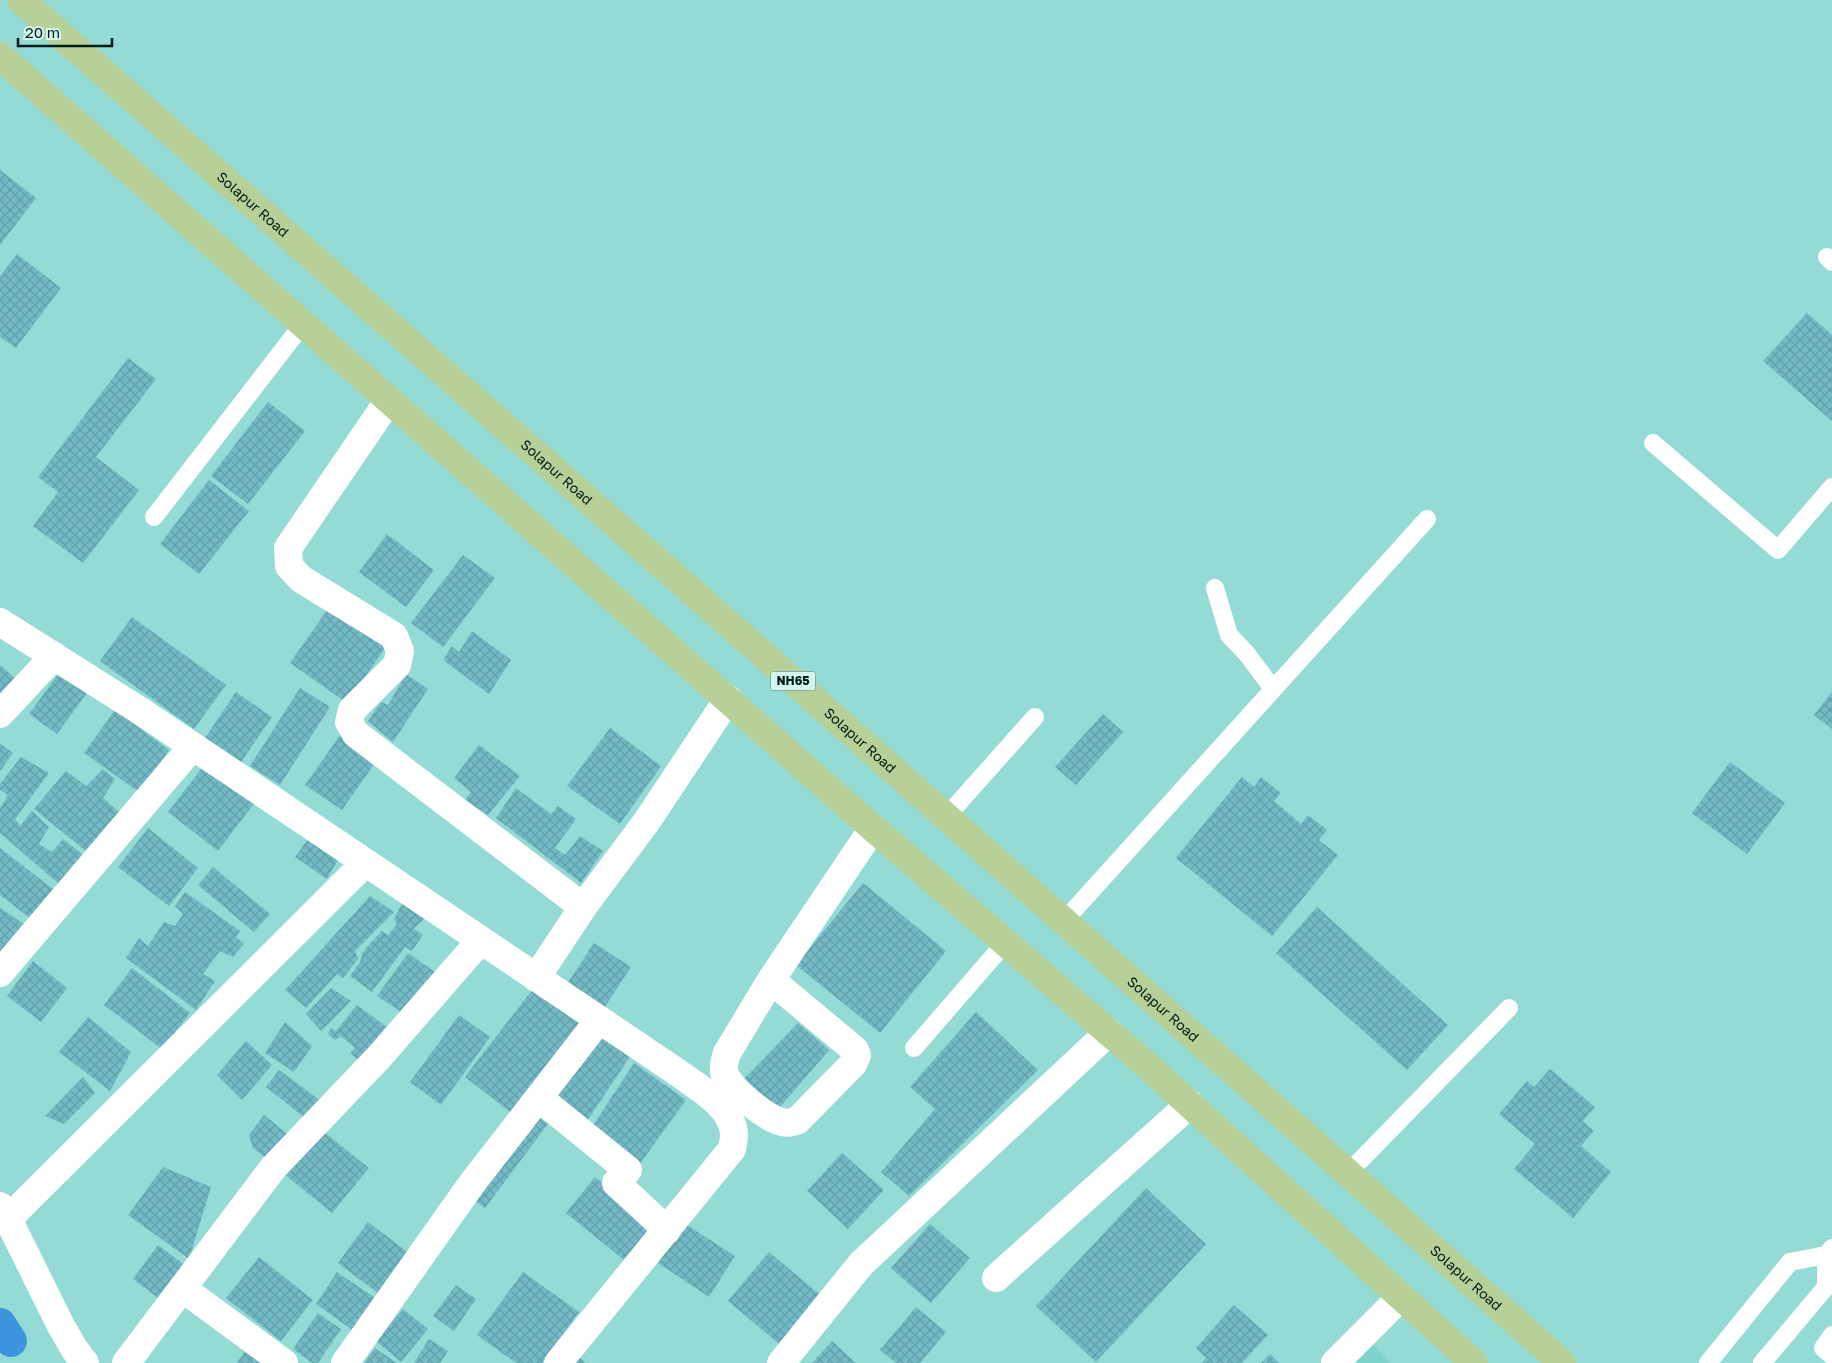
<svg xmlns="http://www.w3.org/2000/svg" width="1832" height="1363" font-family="'Golos Text',sans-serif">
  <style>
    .built { fill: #7ed3ca }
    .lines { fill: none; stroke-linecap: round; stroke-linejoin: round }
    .canal { stroke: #3d95e0; stroke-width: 32 }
    .building { fill: url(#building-cross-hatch) }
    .service { stroke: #fff; stroke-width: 18 }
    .minor { stroke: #fff; stroke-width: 28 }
    .trunk { stroke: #b7d098; stroke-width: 28 }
    .labels { text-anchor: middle; stroke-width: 4.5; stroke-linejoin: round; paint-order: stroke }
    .shield { fill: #d2f5f0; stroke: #3f5c5a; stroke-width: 1 }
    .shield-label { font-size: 12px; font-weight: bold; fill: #001b19 }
    .street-label { font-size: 14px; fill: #001b19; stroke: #d2f5f0 }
  </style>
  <defs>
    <pattern id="building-cross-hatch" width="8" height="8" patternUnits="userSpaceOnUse" patternTransform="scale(1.25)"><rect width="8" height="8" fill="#73bac5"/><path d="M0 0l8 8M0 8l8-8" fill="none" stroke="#629fa9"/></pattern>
  </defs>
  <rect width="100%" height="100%" fill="#93dbd4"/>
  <path class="built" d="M1371 1343 1390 1363H1351Z"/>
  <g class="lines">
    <path class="canal" d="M0 1324 11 1341"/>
  </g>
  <path class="building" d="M0 170 36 198 0 245Z
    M17 254 61 288 16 348 0 337V276Z
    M1807 313 1832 335V421L1763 361Z
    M128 358 156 379 96 457 139 490 83 563 33 526 58 492 38 477Z
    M268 402 305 431 248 504 211 476Z
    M209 480 249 511 199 574 160 544Z
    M387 534 434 570 406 607 359 572Z
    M463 555 495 578 443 647 411 623Z
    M330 606 387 645 347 703 290 663Z
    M132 617 226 685 194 729 100 661Z
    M472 631 511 660 489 694 443 660 452 646 459 652Z
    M0 665 17 680 0 701Z
    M59 673 87 693 57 734 29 714Z
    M406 674 428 689 393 742 368 721 381 702 388 705Z
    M300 688 330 707 280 785 250 766Z
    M236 692 272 717 239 765 203 741Z
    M1832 692V729L1814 715Z
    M115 710 169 750 139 792 84 753Z
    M1103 714 1123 732 1076 785 1055 767Z
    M610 728 661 766 620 824 567 786Z
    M343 731 379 757 342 810 305 785Z
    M0 743 13 753 0 771Z
    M479 745 520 776 488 815 465 800 471 792 454 778Z
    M21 757 49 773 15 819 20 826 32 811 49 827 39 844 52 852 63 839 88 859 66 890 0 833V808L8 795 0 790V784Z
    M1730 762 1785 803 1747 854 1692 813Z
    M205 764 256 801 218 851 168 812Z
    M103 769 115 779 103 798 119 812 87 852 34 809 66 771 86 786Z
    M1242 777 1254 787 1261 777 1281 793 1274 801 1301 824 1308 815 1327 830 1319 840 1338 855 1272 936 1176 858Z
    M516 788 551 814 558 806 576 819 555 848 565 855 580 836 603 851 581 883 496 818Z
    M148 828 198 868 169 906 118 867Z
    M309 838 340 856 327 879 295 857Z
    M0 848 62 896 39 925 0 895Z
    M213 867 270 914 254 932 198 885Z
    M863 883 946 951 880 1033 796 965Z
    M185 892 240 931 236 937 244 944 233 957 220 951 203 974 215 981 196 1010 126 958 139 938 148 946 164 922 175 926 183 914 175 906Z
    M370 896 394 912 355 951 358 959 343 978 337 974 306 1008 285 990Z
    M403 902 426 917 414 929 423 935 412 951 405 947 372 992 350 976 360 962 362 954 367 947 382 931 388 935 397 924 394 919Z
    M1317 907 1448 1025 1407 1070 1276 953Z
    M0 908 33 930 0 953Z
    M594 943 631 967 604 1008 567 984Z
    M408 953 435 972 404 1014 377 996Z
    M33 961 67 988 41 1022 7 996Z
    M132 968 190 1013 162 1049 104 1005Z
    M539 981 592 1022 518 1118 465 1077Z
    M331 988 351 1001 321 1031 306 1014Z
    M357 1005 388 1028 359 1061 350 1053 355 1048 341 1036 335 1040 328 1034 331 1028 336 1031Z
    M976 1012 1038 1070 909 1196 881 1172 935 1109 910 1087Z
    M459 1015 490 1037 441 1105 410 1082Z
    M88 1017 131 1052 110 1091 59 1052Z
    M285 1022 312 1046 294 1072 265 1053Z
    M798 1023 829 1050 775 1113 740 1083Z
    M596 1033 631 1055 587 1121 553 1098Z
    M246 1041 272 1065 242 1100 217 1075Z
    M634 1063 686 1100 639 1165 590 1130Z
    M1550 1069 1595 1107 1583 1121 1594 1131 1581 1146 1611 1172 1573 1218 1514 1169 1535 1144 1499 1114 1527 1081 1534 1087Z
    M279 1070 321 1101 305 1118 266 1087Z
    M83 1077 95 1093 64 1124 45 1116Z
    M531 1112 548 1124 485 1208 467 1195Z
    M264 1115 290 1136 267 1159 253 1148 249 1135Z
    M319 1128 369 1168 332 1213 283 1173Z
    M842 1153 884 1190 848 1229 807 1191Z
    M163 1167 211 1187 189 1259 128 1215Z
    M595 1177 653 1224 624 1260 566 1213Z
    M1146 1188 1206 1244 1096 1362 1036 1306Z
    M368 1222 409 1253 379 1294 338 1263Z
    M684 1223 735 1256 709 1297 658 1263Z
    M930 1224 970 1258 931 1303 891 1268Z
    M158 1245 186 1266 161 1300 133 1279Z
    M769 1252 825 1299 784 1348 728 1301Z
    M259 1257 313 1300 281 1341 226 1298Z
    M337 1272 378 1300 355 1332 316 1304Z
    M523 1272 579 1312 542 1363H516L477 1335Z
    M456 1285 476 1299 454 1331 433 1316Z
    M1234 1305 1268 1335 1242 1363H1202L1206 1358 1196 1348Z
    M916 1307 946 1332 920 1363H896L880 1350Z
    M403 1309 428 1329 401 1362 376 1341Z
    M318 1313 341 1329 318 1363H312L293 1349Z
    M429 1339 448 1351 440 1363H414Z
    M832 1341 856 1363H812Z
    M248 1346 271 1363H237Z
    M375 1348 397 1363H364Z
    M571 1350 586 1363H559Z
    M1270 1354 1279 1363H1261Z"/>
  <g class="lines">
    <path class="service" d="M1827 257 1832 262
      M1653 443 1778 550 1832 487
      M154 517 303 324
      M1215 588 1229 635 1247 654 1273 689
      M946 817 1035 717
      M1064 921 1427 519
      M914 1048 1005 943
      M1348 1173 1509 1008
      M1832 1335 1823 1348 1832 1356
      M1708 1363 1790 1262 1826 1255 1832 1248
      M1762 1363 1826 1287V1255"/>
    <path class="minor" d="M389 400 288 548 289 566 301 579 394 636 400 651 397 665 352 710 349 722 356 734 583 907
      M0 622 142 712 677 1072C697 1087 732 1105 734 1134 734 1139 733 1144 732 1149L558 1363
      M0 714 54 656
      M0 973 193 746
      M536 978 583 907 647 821 728 699
      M771 980 855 1050 857 1055 853 1064 797 1121C791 1122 787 1124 782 1122 766 1118 728 1088 724 1072 723 1065 725 1059 727 1053L771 980 873 828
      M539 1098 628 1170 616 1183 667 1230
      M0 1206 8 1219 61 1326 75 1350 85 1363
      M8 1219 365 863
      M996 1278 1190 1104
      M182 1288 284 1363
      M126 1363 273 1168 379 1057 480 941
      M345 1363 473 1182 599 1020
      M781 1363 861 1264 1109 1032
      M1335 1363 1401 1297"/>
    <g class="trunk">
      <path id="s1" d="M21 0 765 656 1562 1363"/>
      <path d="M0 56 873 828 1142 1061 1474 1363"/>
    </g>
  </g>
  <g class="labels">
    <rect class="shield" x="770.5" y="671.5" width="45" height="19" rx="4"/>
    <g class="shield-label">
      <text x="793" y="685">NH65</text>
    </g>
    <g class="street-label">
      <text dy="5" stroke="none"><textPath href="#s1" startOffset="309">Solapur Road</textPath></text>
      <text dy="5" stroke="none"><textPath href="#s1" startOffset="714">Solapur Road</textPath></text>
      <text dy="5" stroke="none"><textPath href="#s1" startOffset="1119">Solapur Road</textPath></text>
      <text dy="5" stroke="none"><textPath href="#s1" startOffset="1524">Solapur Road</textPath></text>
      <text dy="5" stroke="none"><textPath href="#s1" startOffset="1929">Solapur Road</textPath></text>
    </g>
  </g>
  <path d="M18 38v8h94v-8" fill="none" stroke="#001b19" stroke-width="2.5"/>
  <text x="25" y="38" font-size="15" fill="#001b19" stroke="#d2f5f0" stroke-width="4" paint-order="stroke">20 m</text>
</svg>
